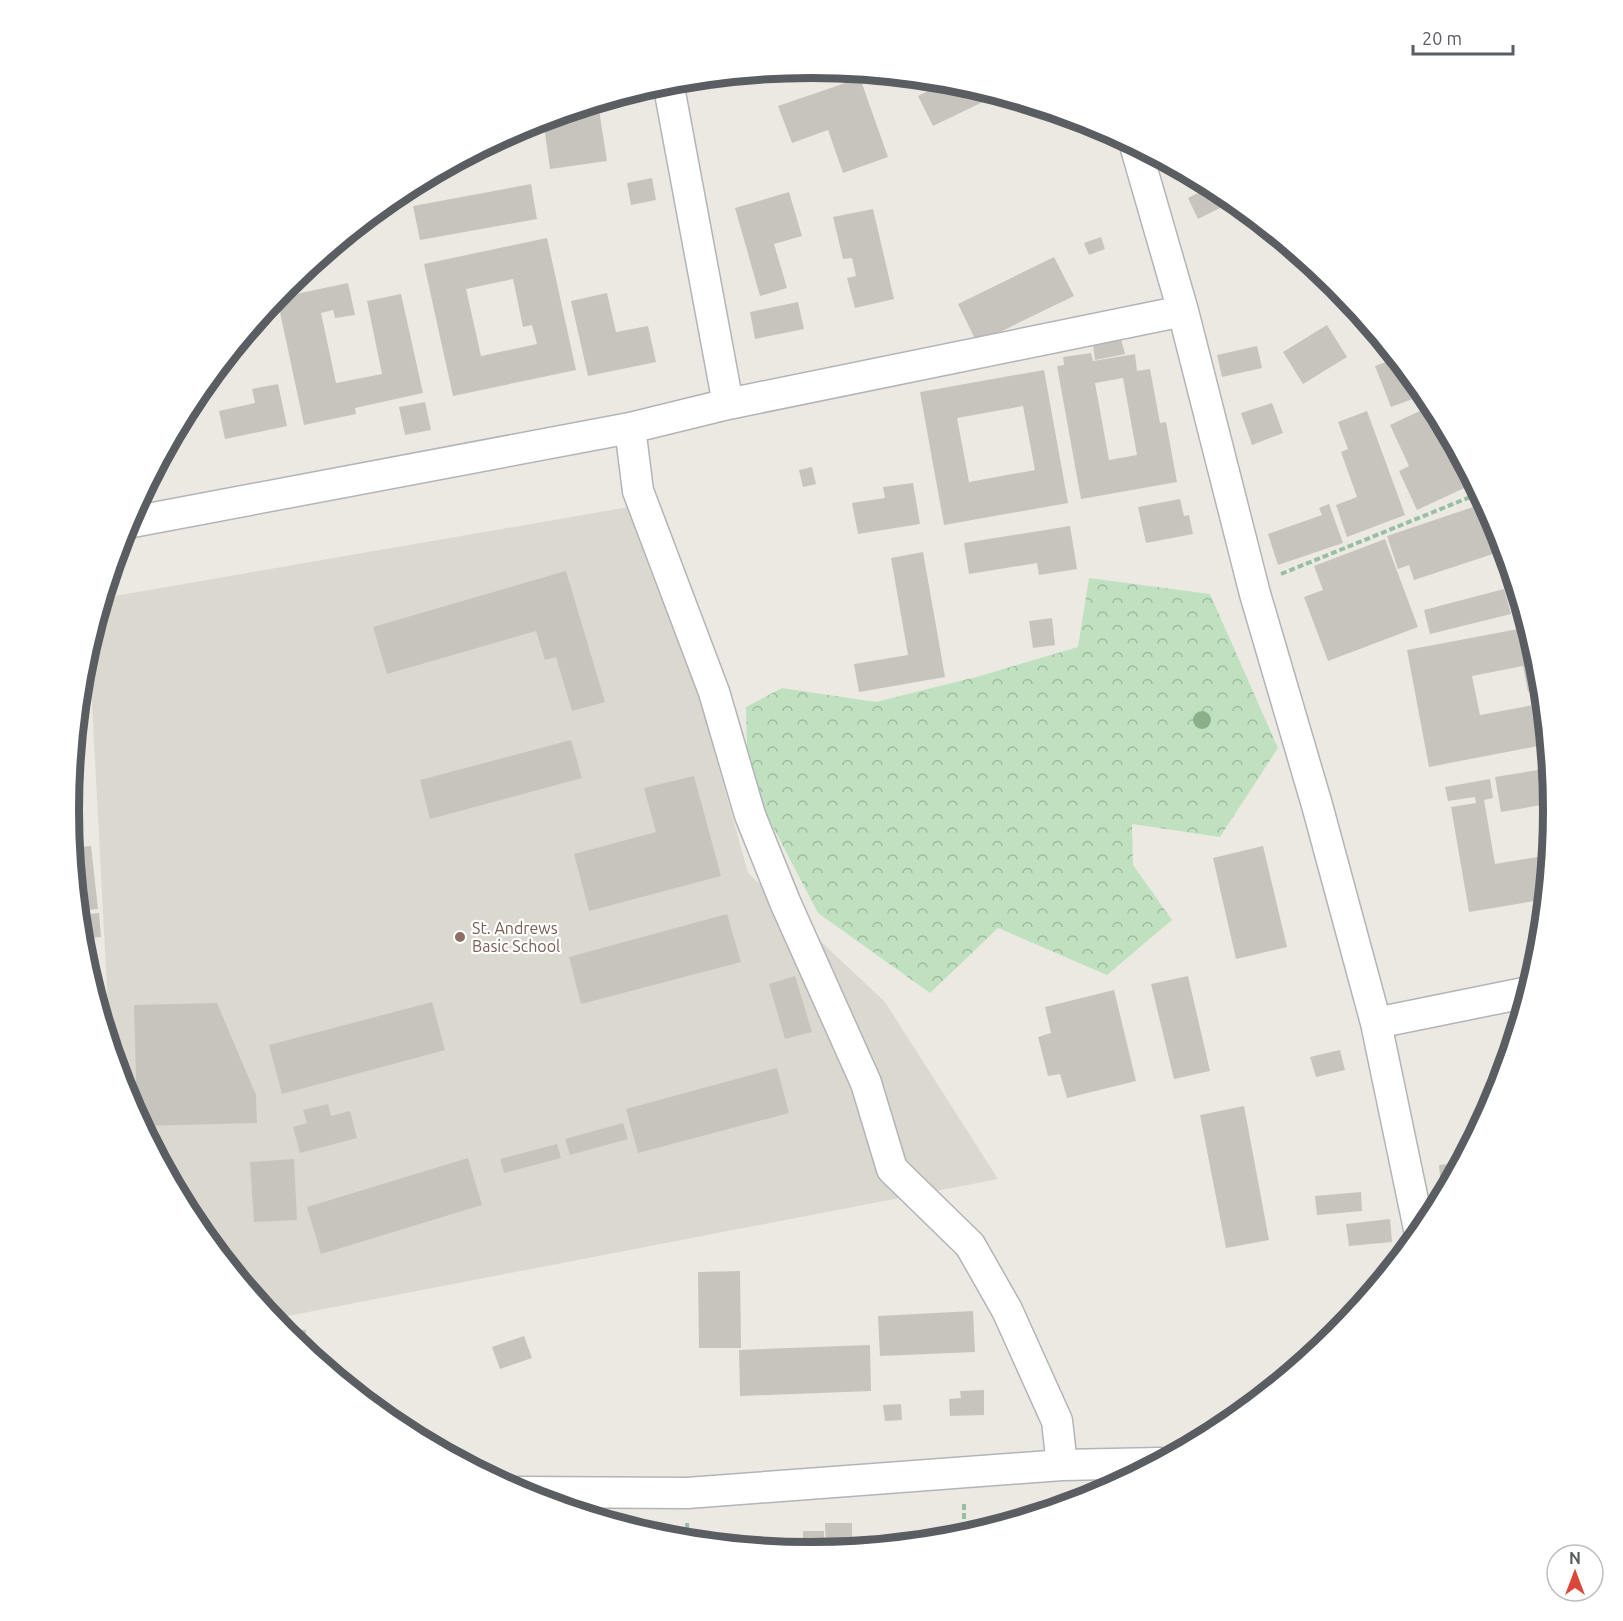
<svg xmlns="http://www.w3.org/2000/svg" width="1623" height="1621" font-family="Ubuntu,sans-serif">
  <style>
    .education { fill: #dbd8d0 }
    .forest { fill: url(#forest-crowns) }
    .building { fill: #c7c4be; fill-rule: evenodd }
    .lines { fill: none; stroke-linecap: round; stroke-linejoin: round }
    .minor-casing { stroke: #b2b4b8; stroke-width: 33 }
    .path { stroke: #98bfa3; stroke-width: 4; stroke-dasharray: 6 3; stroke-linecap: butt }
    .minor { stroke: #fff; stroke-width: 30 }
    .tree { fill: #8baf88 }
    .education-dot { fill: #8d6e63; stroke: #fff; stroke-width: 2 }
    .labels { text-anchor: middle; stroke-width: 4.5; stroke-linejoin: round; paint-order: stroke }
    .education-label { font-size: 16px; fill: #785e54; stroke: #fff; text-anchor: start }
    .rim { fill: none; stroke: #5a5d61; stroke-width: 8 }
  </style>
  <defs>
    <pattern id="forest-crowns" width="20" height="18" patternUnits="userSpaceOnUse" patternTransform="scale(1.5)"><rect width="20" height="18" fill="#c0e1c0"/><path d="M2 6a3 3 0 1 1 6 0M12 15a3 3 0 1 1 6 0" fill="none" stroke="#9fba9f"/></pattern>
  </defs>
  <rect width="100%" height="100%" fill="#ece9e2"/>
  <path class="education" d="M646 504 748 873 885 1002 998 1179 272 1319 194 1223 125 1095 110 1046 89 646 103 598Z"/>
  <path class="forest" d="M1089 578 1210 594 1278 748 1220 837 1132 824 1133 865 1172 920 1107 975 998 928 930 993 818 913 748 779 746 707 782 688 876 702 980 676 1078 647Z"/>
  <path class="building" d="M860 78 888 157 843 173 828 130 792 143 778 106Z
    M934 80 957 82 984 90 989 99 933 126 918 96 938 86Z
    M598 103 607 161 550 169 543 119Z
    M652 178 656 200 631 205 627 183Z
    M531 184 537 219 420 240 413 206Z
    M1212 186 1234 201 1198 219 1188 198Z
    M789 192 802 236 774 244 787 288 760 296 735 208Z
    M873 209 894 299 855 308 847 278 856 276 852 258 843 259 833 217Z
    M1101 237 1105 249 1089 255 1084 243Z
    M547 238 576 370 453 396 424 264ZM513 279 523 327 532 325 537 344 481 356 466 289Z
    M1054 257 1074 296 977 343 958 304Z
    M348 283 355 315 335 318 333 310 321 313 336 383 382 374 367 301 401 294 423 393 355 408 356 414 304 425 277 298Z
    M607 293 616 332 648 326 656 362 588 376 571 301Z
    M798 302 804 329 755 339 750 312Z
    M1327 325 1347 357 1303 384 1283 352Z
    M1121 339 1125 354 1095 360 1093 345Z
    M1257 346 1262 368 1222 377 1217 355Z
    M1091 353 1093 361 1135 354 1137 371 1150 369 1160 423 1166 422 1177 482 1081 499 1057 366 1064 365 1063 357ZM1123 378 1137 455 1109 460 1095 383Z
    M1397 358 1426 394 1391 407 1375 366Z
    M1044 370 1068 503 944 525 920 392ZM1023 406 1035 470 969 482 957 418Z
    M278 384 287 426 225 439 219 411 255 403 252 389Z
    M425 402 431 430 405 435 399 407Z
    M1272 403 1283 433 1252 445 1241 413Z
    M1424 409 1439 441 1450 436 1475 483 1417 510 1399 471 1409 466 1390 425Z
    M1367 411 1405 515 1347 537 1336 505 1357 497 1341 452 1348 449 1338 422Z
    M812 467 816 484 803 487 799 470Z
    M913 483 920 524 858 534 852 503 885 498 883 487Z
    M1180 499 1184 516 1189 515 1193 534 1146 543 1138 507Z
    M1485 503 1498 526 1519 594 1517 595 1502 551 1414 580 1409 565 1398 569 1387 536Z
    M1329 504 1343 543 1278 565 1268 534 1322 515 1319 508Z
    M1070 526 1077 569 1039 575 1037 563 969 574 964 543Z
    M1385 539 1418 627 1328 661 1304 597 1323 590 1314 566Z
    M923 552 945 677 859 692 854 664 908 655 891 558Z
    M566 571 605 702 572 711 556 657 545 660 536 631 387 674 373 627Z
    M1504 589 1511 614 1430 634 1424 610Z
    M1052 618 1055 645 1033 648 1029 621Z
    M1528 627 1540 666 1543 690 1528 692 1523 666 1472 676 1480 715 1544 703 1548 744 1429 767 1407 650Z
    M571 740 582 778 430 819 420 780Z
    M1550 768 1554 811 1546 899 1469 912 1451 807 1476 803 1475 797 1448 801 1445 787 1490 779 1493 798 1484 800 1495 864 1549 855 1541 805 1501 812 1495 777Z
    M694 776 721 876 589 911 574 854 656 832 644 788Z
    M78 779 81 818 69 819 71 780Z
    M91 846 98 909 78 911 72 848Z
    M1263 846 1287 947 1236 959 1213 858Z
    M99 913 101 937 81 939 79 915Z
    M727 914 741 962 581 1004 569 957Z
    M795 976 812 1032 785 1039 769 984Z
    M1188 976 1210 1071 1174 1079 1151 984Z
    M1114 990 1136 1081 1067 1098 1060 1074 1048 1076 1038 1037 1051 1033 1045 1007Z
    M432 1002 445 1050 282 1094 269 1045Z
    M217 1003 256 1095 257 1123 142 1126 137 1116 134 1005Z
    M1340 1050 1345 1070 1316 1077 1310 1057Z
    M777 1068 789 1113 638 1153 626 1109Z
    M328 1104 331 1116 350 1111 357 1138 300 1153 293 1127 307 1123 303 1110Z
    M1244 1106 1269 1240 1226 1248 1200 1115Z
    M623 1123 628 1139 570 1155 565 1139Z
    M557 1144 561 1158 504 1173 500 1159Z
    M468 1158 482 1205 321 1254 307 1207Z
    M294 1159 297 1220 254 1222 250 1162Z
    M1462 1163 1449 1187 1441 1188 1439 1165Z
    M1361 1192 1362 1211 1317 1215 1315 1196Z
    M1390 1219 1392 1242 1349 1246 1346 1224Z
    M740 1271 741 1348H699L698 1272Z
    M973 1311 975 1352 880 1356 878 1316Z
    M280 1329 306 1330 305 1351 286 1336Z
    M524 1336 532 1358 500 1369 492 1347Z
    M870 1345 871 1391 740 1396 739 1350Z
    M984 1390V1415L950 1416 949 1399 961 1398 960 1391Z
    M901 1404 902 1420 885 1421 883 1405Z
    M983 1522 1008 1523V1524L983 1531Z
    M825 1523H852V1549L826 1552Z
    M640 1524 675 1525V1540L640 1531Z
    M803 1531H824V1552L803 1553Z"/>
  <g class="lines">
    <g class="minor-casing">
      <path id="minor" d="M668 82 728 404
        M1135 145 1183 311 1255 594 1317 805 1376 1023 1420 1234
        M630 428 638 491 714 692 750 815 785 902 866 1083 892 1169 970 1245 1007 1310 1057 1421 1062 1465
        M127 523 630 428 728 404 1183 311
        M1376 1023 1529 992
        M519 1492 687 1493 1062 1465 1160 1463"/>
    </g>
    <path class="path" d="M1281 574 1480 493
      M687 1523 688 1541
      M964 1537V1503"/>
    <use href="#minor" class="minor"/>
  </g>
  <circle class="tree" cx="1202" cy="720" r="9"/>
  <circle class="education-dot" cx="460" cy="937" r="6"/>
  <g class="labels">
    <g class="education-label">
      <text x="472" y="934">St. Andrews<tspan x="472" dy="18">Basic School</tspan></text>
    </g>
  </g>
  <path d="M0 0H1623V1621H0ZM79 810a732 732 0 1 1 1464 0a732 732 0 1 1-1464 0Z" fill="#fff" fill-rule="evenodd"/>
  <path class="rim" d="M79 810a732 732 0 1 1 1464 0a732 732 0 1 1-1464 0Z"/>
  <g transform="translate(1575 1573)"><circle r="28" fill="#ffffff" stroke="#bdbec0" stroke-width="1.5"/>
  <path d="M0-4.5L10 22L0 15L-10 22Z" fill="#d9473a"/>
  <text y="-9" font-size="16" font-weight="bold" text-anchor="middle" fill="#5a5d61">N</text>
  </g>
  <path d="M1413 45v9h100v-9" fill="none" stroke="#5a5d61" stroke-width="3"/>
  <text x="1422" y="45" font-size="18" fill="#5a5d61" stroke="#ffffff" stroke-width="4.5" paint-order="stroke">20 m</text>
</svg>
